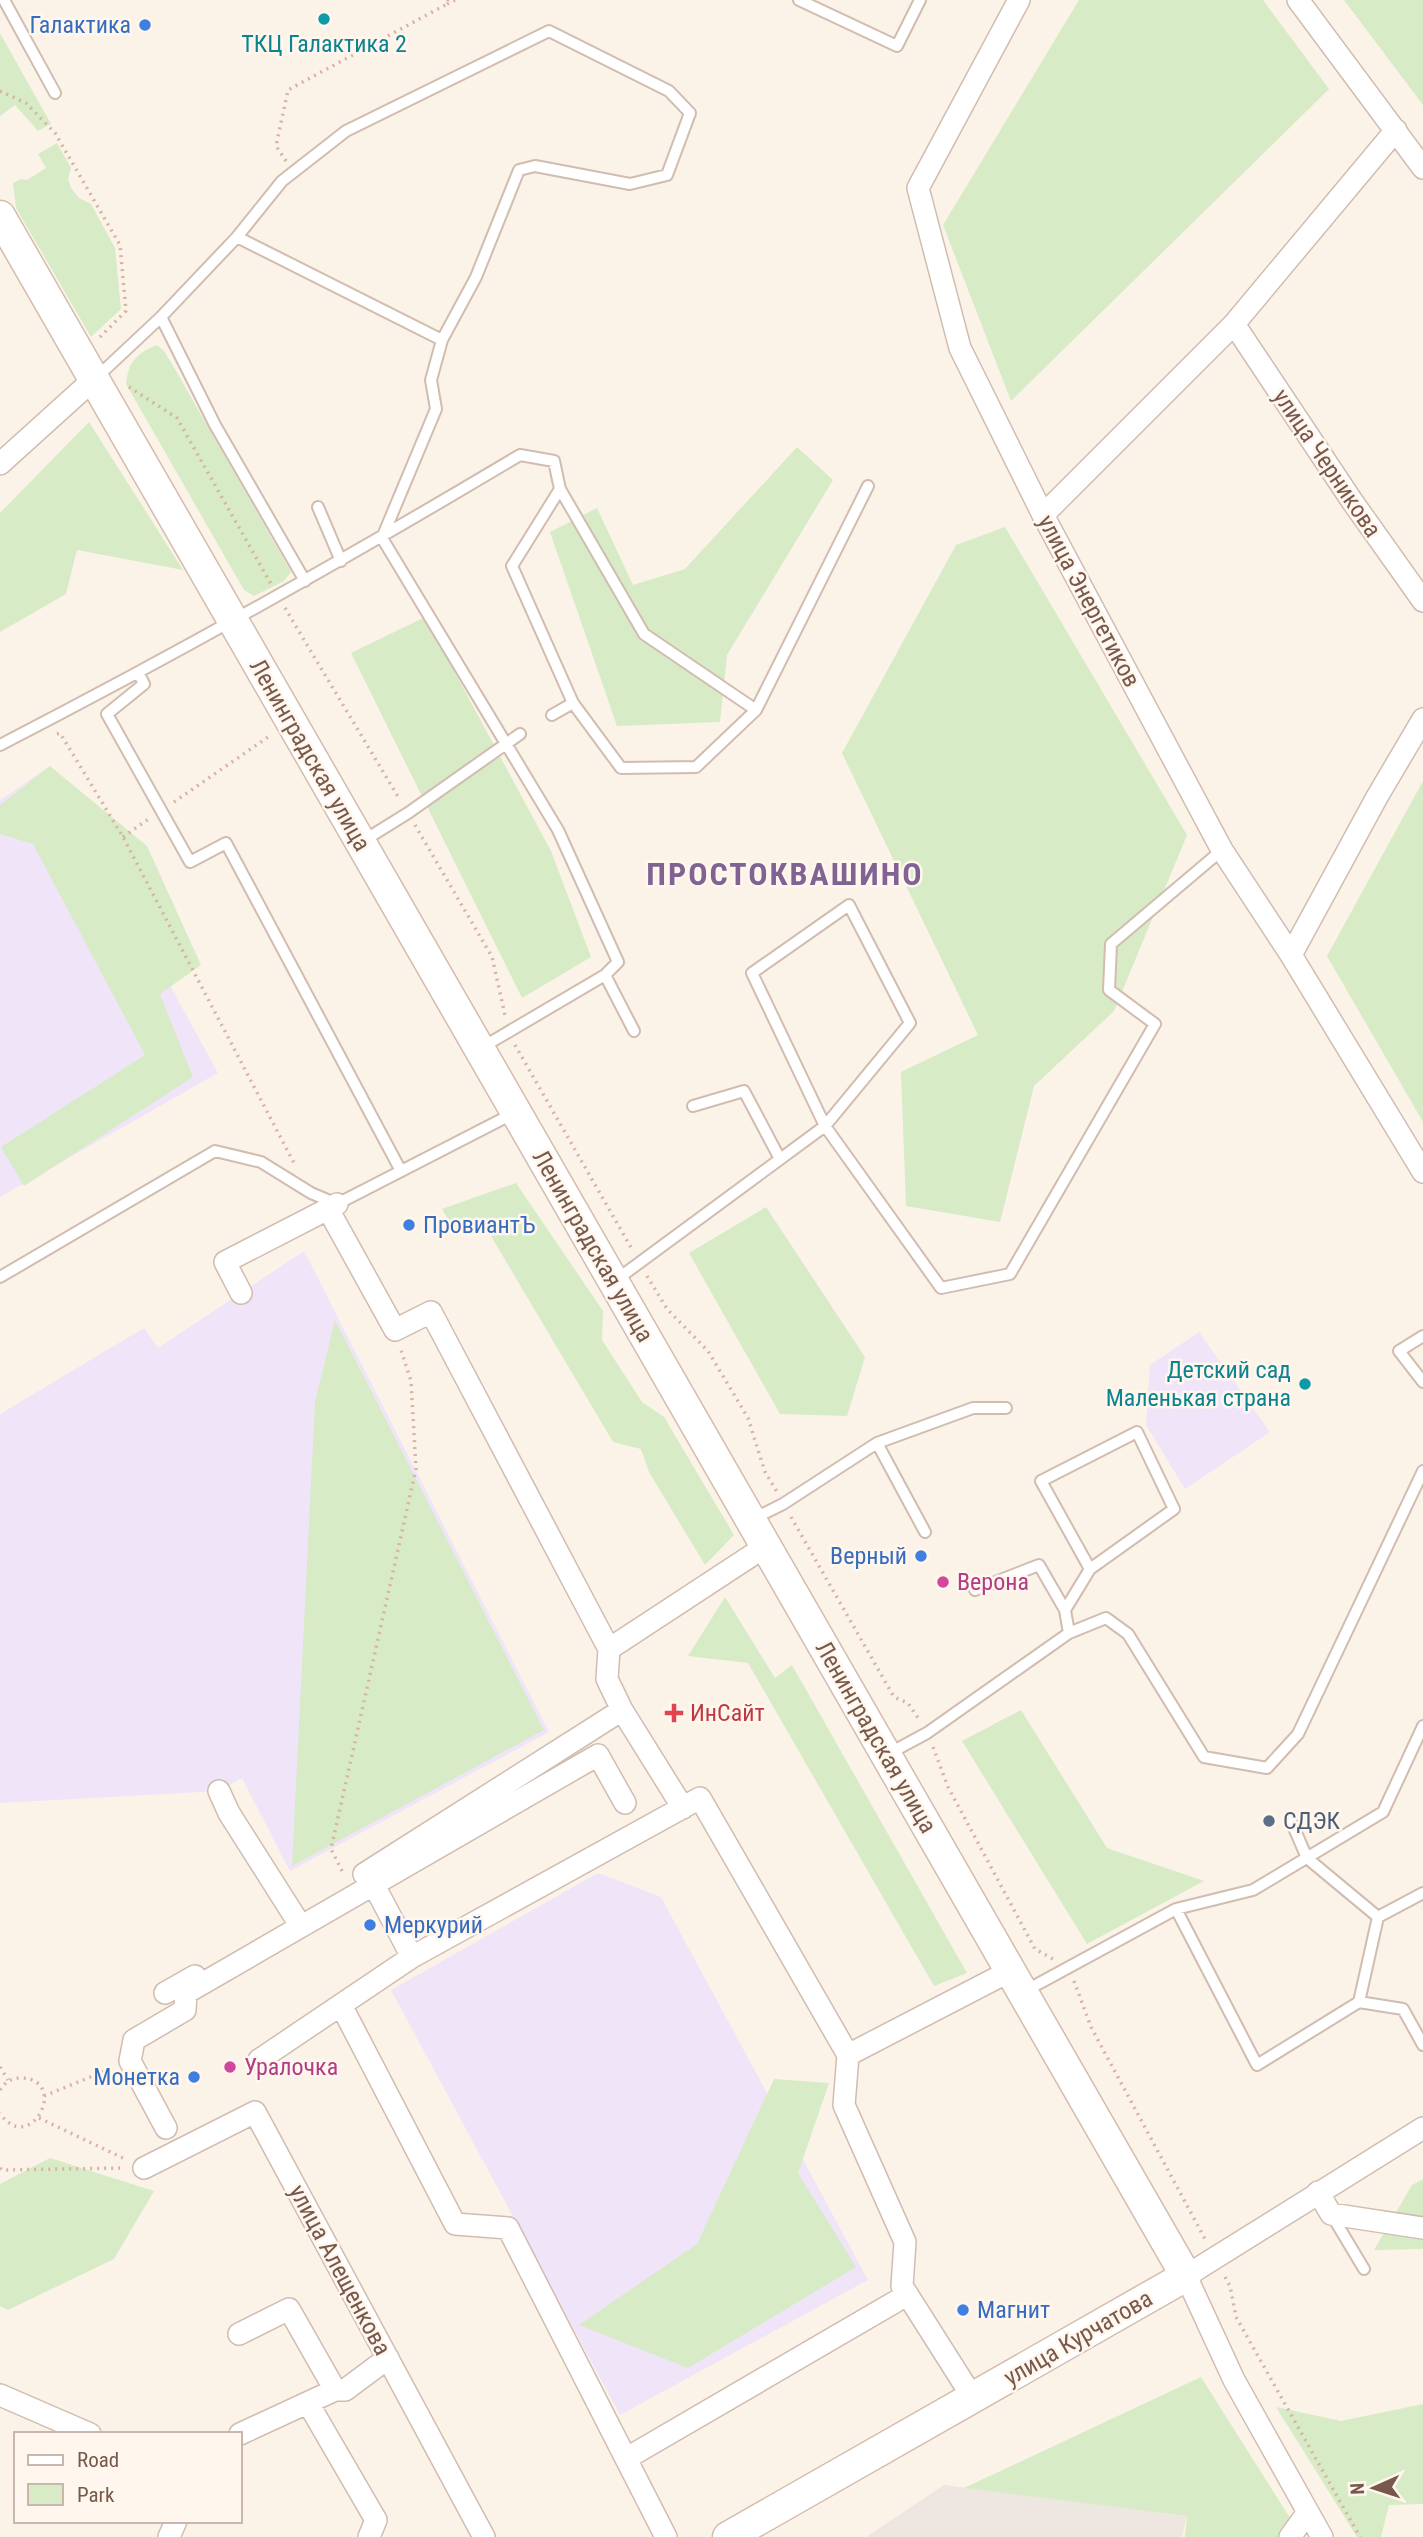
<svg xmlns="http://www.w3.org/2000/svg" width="1423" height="2537" font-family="'Roboto Condensed',sans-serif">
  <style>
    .industrial { fill: #ede6e1 }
    .education { fill: #f0e4f9 }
    .green { fill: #d7ebc6 }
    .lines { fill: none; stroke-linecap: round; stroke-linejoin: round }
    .lane-casing { stroke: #d1bcb0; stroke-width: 14 }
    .street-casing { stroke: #d1bcb0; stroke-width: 24 }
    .secondary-casing { stroke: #d4bcad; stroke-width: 33 }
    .path { stroke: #d7b3a2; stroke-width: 3.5; stroke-dasharray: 2 5; stroke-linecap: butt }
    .lane { stroke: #fff; stroke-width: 10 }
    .street { stroke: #fff; stroke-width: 21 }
    .secondary { stroke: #fff; stroke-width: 30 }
    .culture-dot { fill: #0f9aa8; stroke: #fff7ee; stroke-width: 2.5 }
    .shop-dot { fill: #3f7fe0; stroke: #fff7ee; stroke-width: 2.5 }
    .hotel-dot { fill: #d1479c; stroke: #fff7ee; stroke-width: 2.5 }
    .health-dot { fill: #e0444e; stroke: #fff7ee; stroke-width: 2.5 }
    .service-dot { fill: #5c6f8a; stroke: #fff7ee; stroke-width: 2.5 }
    .labels { text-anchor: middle; stroke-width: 5; stroke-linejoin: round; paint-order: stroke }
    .shop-label { font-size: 24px; fill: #366cbe; stroke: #fff7ee; text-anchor: end }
    .culture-label { font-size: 24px; fill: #0d838f; stroke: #fff7ee }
    .street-label { font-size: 24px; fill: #77584b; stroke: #fff7ee }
    .hotel-label { font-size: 24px; fill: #b23c85; stroke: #fff7ee; text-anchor: start }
    .health-label { font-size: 24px; fill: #be3a42; stroke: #fff7ee; text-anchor: start }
    .service-label { font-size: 24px; fill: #4e5e75; stroke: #fff7ee; text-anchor: start }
    .district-label { font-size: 32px; font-weight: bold; letter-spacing: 2px; fill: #806393; stroke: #fff7ee }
  </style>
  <rect width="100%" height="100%" fill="#fcf3e8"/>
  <path class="industrial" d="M944 2485 1187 2516 1182 2537H866Z"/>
  <path class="education" d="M50 766 218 1073 0 1197V800Z
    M304 1251 549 1732 290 1871 242 1778 219 1791 0 1803V1414L144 1328 158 1348Z
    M1199 1332 1270 1432 1185 1489 1146 1425 1150 1365Z
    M598 1873 661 1897 868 2280 620 2415 391 1990Z"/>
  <path class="green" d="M1079 0H1263L1329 89 1011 401 943 225Z
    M1344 0H1423V105Z
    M0 33 51 124 38 131 15 105 0 116Z
    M57 143 71 168 68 179 71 188 79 198 91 204 115 248 121 309 91 337 16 208 13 183 21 179 27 180 46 168 38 154Z
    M157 345 164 351 172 364 291 572 284 581 254 596 244 590 126 384C129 362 135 354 157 345Z
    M89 422 183 570 77 550 66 594 0 632V513Z
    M797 447 833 480 727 655 720 722 617 726 550 532 597 508 633 585 685 569Z
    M1005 527 1187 835 1114 1011 1034 1086 1000 1222 906 1206 901 1072 978 1035 842 753 956 545Z
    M425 617 551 851 591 957 522 998 351 653Z
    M50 766 147 846 201 965 160 994 193 1077 24 1186 1 1147 145 1055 33 844 0 834V805Z
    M1423 781V1122L1327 956Z
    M516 1183 603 1311 602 1340 642 1402 664 1417 734 1535 705 1565 649 1472 641 1449 613 1442 485 1226H452L442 1209Z
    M766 1207 865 1357 847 1416 780 1414 689 1253Z
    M335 1320 544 1730 292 1866 315 1402Z
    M725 1597 775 1678 792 1665 967 1973 934 1986 748 1663 688 1656Z
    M1021 1710 1107 1848 1204 1881 1087 1944 962 1741Z
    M774 2079 829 2083 798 2173 856 2267 688 2368 579 2325 697 2244Z
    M50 2158 154 2191 114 2259 8 2310 0 2306V2184Z
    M1423 2179V2249L1374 2250 1412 2185Z
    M1201 2377 1302 2537H1185L1187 2516 964 2488Z
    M1423 2404V2504L1389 2505 1381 2537H1357L1276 2407 1341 2421Z"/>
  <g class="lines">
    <g class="lane-casing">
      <path id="lane" d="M4 0 55 93
        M799 0 897 46 920 0
        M237 237 442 340
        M161 317 215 425 305 581
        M97 377 161 317 237 237 282 181 346 131 549 31 669 91 690 113 667 175 630 184 535 166 519 170 476 277 442 340 431 380 436 409 382 538 558 830 618 962 605 975
        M560 489 512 566 573 703 621 768 696 767 756 710 868 486
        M318 507 341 561
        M139 674 144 684 107 714 190 862 226 843 401 1171
        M552 715 573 703
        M0 745C177 654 349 557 520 455L554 461 560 489 644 634 756 710
        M363 841 408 813 520 734
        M481 1048 605 975 634 1031
        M693 1106 744 1091 780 1159
        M0 1277 215 1151 261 1162 311 1193 337 1204 514 1113
        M616 1280 825 1126 910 1023 849 905 752 973 825 1126 941 1288 1010 1274 1155 1024 1109 990 1111 944 1222 850
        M1423 1336 1399 1351 1423 1382
        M877 1443 973 1408H1006
        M753 1519 783 1504 877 1443 925 1532
        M975 1590 1039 1565 1065 1610 1069 1633
        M1065 1610 1090 1569 1174 1509 1137 1432 1041 1481 1090 1569
        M888 1754 927 1733 1069 1633 1106 1618 1128 1634 1204 1757 1267 1768 1298 1734 1423 1471
        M1291 1821 1307 1858 1378 1917 1423 1893
        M1176 1909 1257 2065 1359 2002 1378 1917
        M1025 1991 1176 1909 1253 1890 1383 1812 1423 1726
        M1359 2002 1403 2009 1423 2045
        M1331 2214 1364 2269"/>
    </g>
    <g class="street-casing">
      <path id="street" d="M1019 0 918 188 960 348 1043 515 1222 850 1291 955 1423 1172
        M1298 0 1423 168
        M1234 324 1352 501 1423 601
        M0 464 94 379
        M1043 515 1234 324 1396 130
        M1291 955 1377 797 1423 719
        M337 1204 328 1209 395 1330 431 1312 609 1649
        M241 1293 225 1262 328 1209
        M219 1791 229 1813 295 1917
        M683 1808 622 1710 607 1679 609 1649 766 1546
        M367 1872 412 1957
        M364 1874 622 1710
        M165 1993 195 1976
        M341 2005 455 2224 508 2228 666 2537
        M848 2055 1010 1971
        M259 2060 412 1957 700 1798 848 2055 844 2105 905 2242 902 2286 973 2398
        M166 2128 130 2061 134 2040 185 2010 186 1993 598 1755 625 1803
        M144 2168 255 2112 484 2537
        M1318 2192 1331 2214 1423 2228
        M239 2334 289 2309 335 2390
        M0 2395 90 2434
        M308 2403 376 2520 369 2537
        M240 2434 335 2390H345L388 2358
        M627 2458 907 2295
        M169 2537 176 2521
        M1290 2537 1308 2512
        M1322 2537 1234 2380 1186 2276 1423 2128"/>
    </g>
    <g class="secondary-casing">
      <path id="secondary" d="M0 216 1186 2276 728 2537"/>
    </g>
    <path class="path" d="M447 4 455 0
      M0 91 26 103 55 133 120 245 126 311 98 339
      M286 161 276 146 288 90 447 4 448 0
      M129 387 177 418 271 584
      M285 608 400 800
      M57 734 60 733 123 837 294 1163
      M174 802 271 735
      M415 825 492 957 505 1015
      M123 837 150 818
      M515 1045 633 1251
      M647 1276 667 1309 708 1351 748 1418 765 1472 777 1492
      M791 1517 894 1697 908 1703 920 1721
      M933 1747 948 1787 1035 1949 1053 1959
      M342 1871 331 1849 416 1469 411 1381 400 1347
      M1074 1981 1091 2027 1205 2239
      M0 2067 8 2080
      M0 2090C5 2082 13 2077 23 2078 70 2082 29 2157 0 2113
      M44 2096 110 2069
      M39 2118 125 2159
      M0 2168 2 2170 123 2168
      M1225 2277 1230 2286 1236 2317 1360 2537"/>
    <use href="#lane" class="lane"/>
    <use href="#street" class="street"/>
    <use href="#secondary" class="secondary"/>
  </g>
  <g class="culture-dot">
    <circle cx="324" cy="19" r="7"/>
    <circle cx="1305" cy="1384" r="7"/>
  </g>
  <g class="shop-dot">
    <circle cx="145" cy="25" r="7"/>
    <circle cx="409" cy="1225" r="7"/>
    <circle cx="921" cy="1556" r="7"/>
    <circle cx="370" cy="1925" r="7"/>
    <circle cx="194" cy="2077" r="7"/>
    <circle cx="963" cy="2310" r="7"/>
  </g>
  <g class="hotel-dot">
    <circle cx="943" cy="1582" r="7"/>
    <circle cx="230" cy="2067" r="7"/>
  </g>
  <path class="health-dot" d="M670.5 1702.5h7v7h7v7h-7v7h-7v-7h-7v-7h7z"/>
  <circle class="service-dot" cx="1269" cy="1821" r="7"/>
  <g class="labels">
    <g class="shop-label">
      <text x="131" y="33">Галактика</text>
      <text x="423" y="1233" text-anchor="start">ПровиантЪ</text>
      <text x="907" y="1564">Верный</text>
      <text x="384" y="1933" text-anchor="start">Меркурий</text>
      <text x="180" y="2085">Монетка</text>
      <text x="977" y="2318" text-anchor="start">Магнит</text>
    </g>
    <g class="culture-label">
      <text x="324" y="52">ТКЦ Галактика 2</text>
      <text x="1291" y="1378" text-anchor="end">Детский сад<tspan x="1291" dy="28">Маленькая страна</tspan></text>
    </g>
    <g class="street-label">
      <text transform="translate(1327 463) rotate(56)" y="8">улица Черникова</text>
      <text transform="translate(1089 601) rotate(62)" y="8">улица Энергетиков</text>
      <text transform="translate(310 755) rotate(60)" y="8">Ленинградская улица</text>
      <text transform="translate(593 1246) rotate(60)" y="8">Ленинградская улица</text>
      <text transform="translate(876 1737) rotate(60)" y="8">Ленинградская улица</text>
      <text transform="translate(340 2270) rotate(62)" y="8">улица Алещенкова</text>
      <text transform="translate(1078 2338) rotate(-30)" y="8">улица Курчатова</text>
    </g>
    <g class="hotel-label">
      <text x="957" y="1590">Верона</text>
      <text x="244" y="2075">Уралочка</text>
    </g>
    <g class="health-label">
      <text x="690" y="1721">ИнСайт</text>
    </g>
    <g class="service-label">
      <text x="1283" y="1829">СДЭК</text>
    </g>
    <g class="district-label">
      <text x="785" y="885">ПРОСТОКВАШИНО</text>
    </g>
  </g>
  <rect x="14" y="2432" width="228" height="91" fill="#fff7ee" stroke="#c9b7ad" stroke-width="2"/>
  <rect x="28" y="2455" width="35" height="10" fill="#ffffff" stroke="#c9b7ad" stroke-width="2"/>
  <text x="77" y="2467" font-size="21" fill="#77584b">Road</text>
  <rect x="28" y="2484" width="35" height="21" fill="#d7ebc6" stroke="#c9b7ad" stroke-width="2"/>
  <text x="77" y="2502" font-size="21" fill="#77584b">Park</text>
  <g transform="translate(1374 2488) rotate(267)" stroke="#fff7ee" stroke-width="5" paint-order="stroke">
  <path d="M0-5L12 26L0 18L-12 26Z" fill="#77584b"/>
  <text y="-10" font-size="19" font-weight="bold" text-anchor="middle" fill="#77584b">N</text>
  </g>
</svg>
